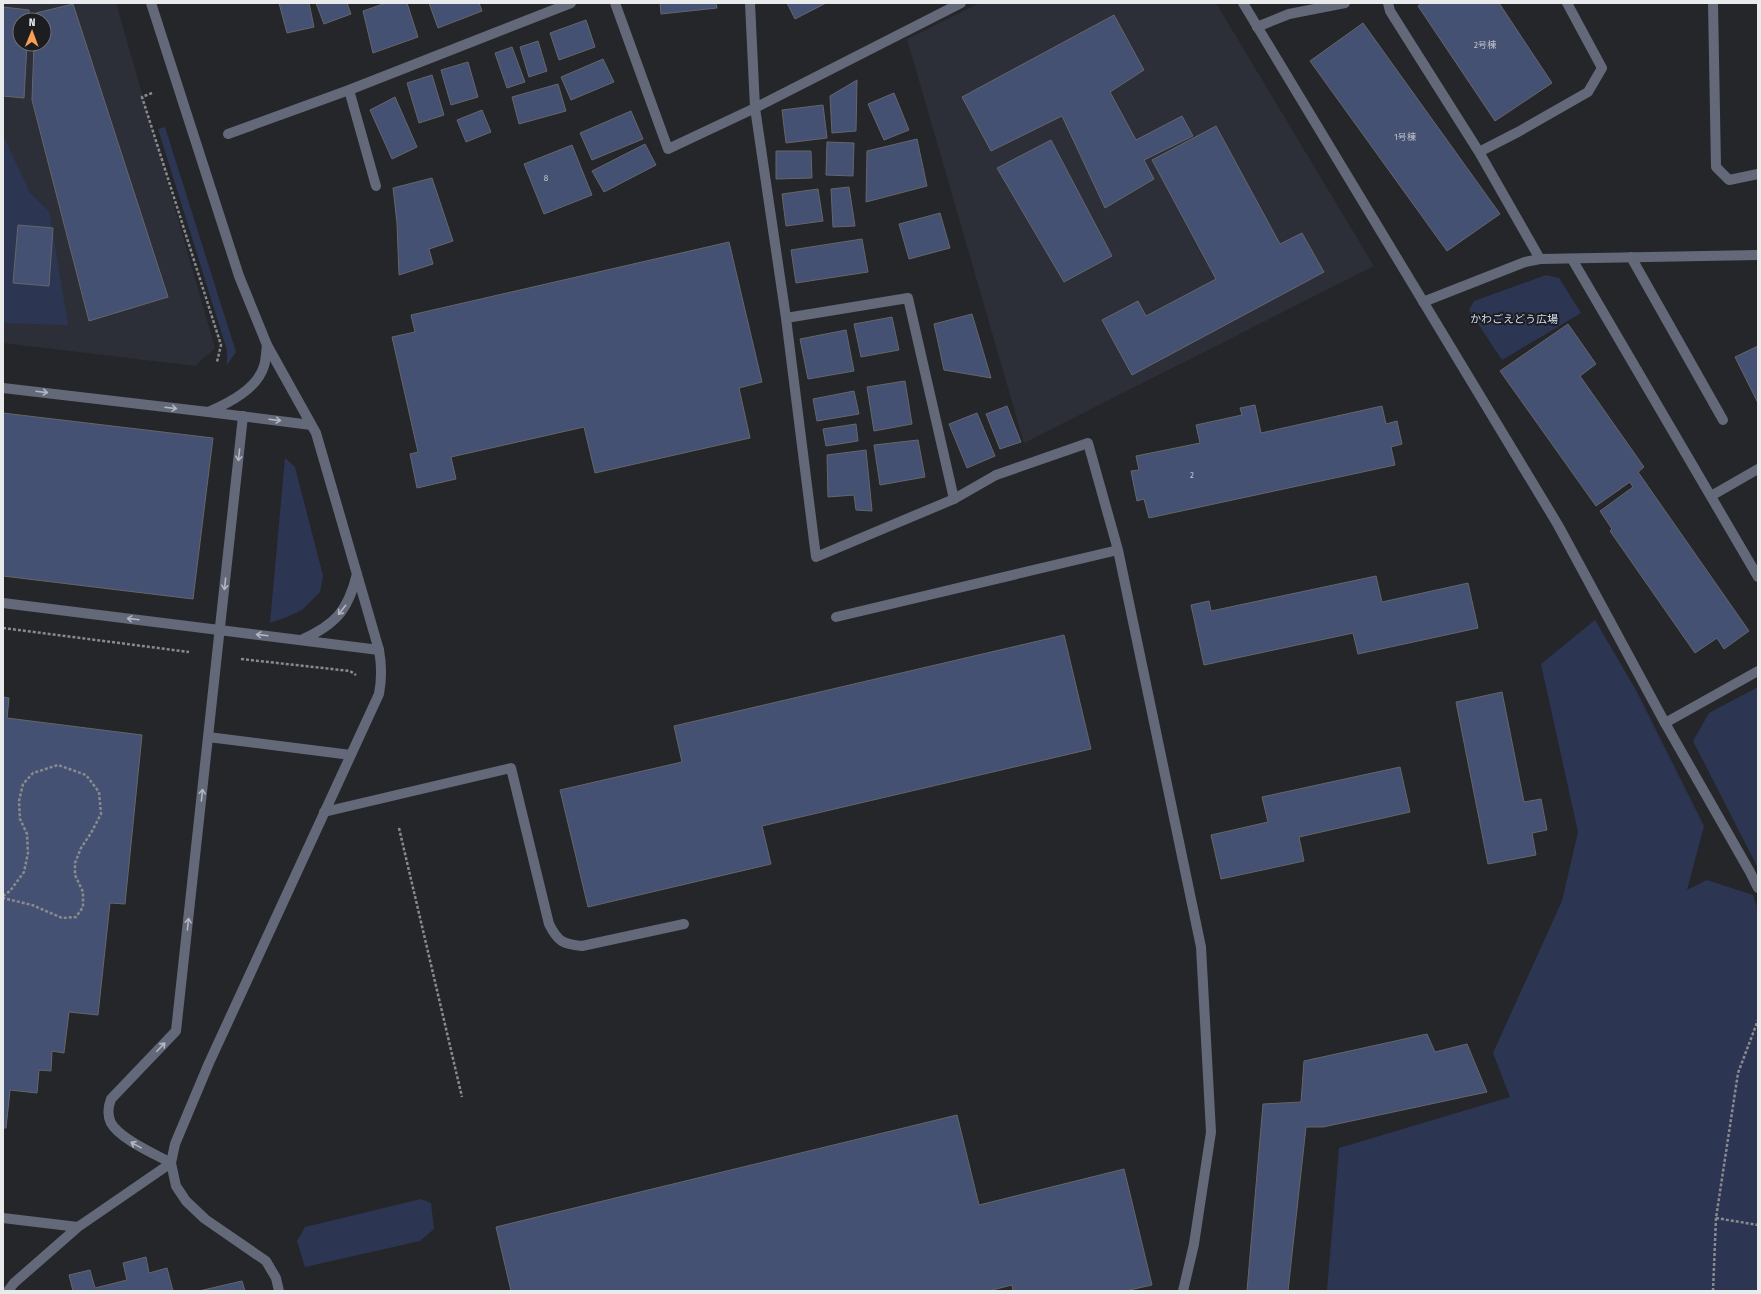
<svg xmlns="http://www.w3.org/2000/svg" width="1761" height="1294" font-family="'Fira Sans Condensed','Noto Sans JP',sans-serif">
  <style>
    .built { fill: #2c2f38; fill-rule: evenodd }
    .green { fill: #2c3652 }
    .building { fill: #445172; stroke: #65666a }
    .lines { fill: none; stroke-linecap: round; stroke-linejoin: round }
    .path { stroke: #898a8d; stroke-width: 2.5; stroke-dasharray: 3 2; stroke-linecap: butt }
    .service { stroke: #636979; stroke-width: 10 }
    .minor { stroke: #636979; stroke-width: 10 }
    .tertiary { stroke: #636979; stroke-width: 10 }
    .oneway { stroke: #b3b6be }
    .labels { text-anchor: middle; stroke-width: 4; stroke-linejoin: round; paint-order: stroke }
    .number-label { font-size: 9px; fill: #c0c4ce }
    .park-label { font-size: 11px; fill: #d2dcf4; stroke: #1b1d20 }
  </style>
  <rect width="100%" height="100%" fill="#25262a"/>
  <path class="built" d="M3 3H116L215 348 195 366 3 343ZM20 20H44V44H20Z
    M980 3H1216L1374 266 1024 443 907 39Z"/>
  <path class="green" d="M165 127 236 352 227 365V350L158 129Z
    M3 135 30 193 49 211 68 325 3 323Z
    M1546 275 1559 278 1581 313 1502 360 1469 310 1474 301Z
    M285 458 295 467 323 576 320 592 302 610 287 617 270 623Z
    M1595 620 1637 692 1704 826 1687 890 1707 880 1753 895 1758 909V1291H1327L1339 1148 1510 1097 1493 1053 1562 901 1578 832 1541 664Z
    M1758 687V868L1693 741 1709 713Z
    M421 1199 431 1203 434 1229 420 1241 305 1267 297 1241 305 1227Z"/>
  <path class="building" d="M279 3H309L314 27 287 33Z
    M316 3H347L351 14 324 24Z
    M386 3H407L418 37 373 53 363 11Z
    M429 3H479L482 11 438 28Z
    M660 3H716L717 8 661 14Z
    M787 3H826L795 19Z
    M1422 3H1499L1552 83 1495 121 1418 6Z
    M73 4 168 297 89 321 32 100 34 44H44V20H35L36 13Z
    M3 7 29 10V20H20V44H27L24 98 3 96Z
    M1114 15 1144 70 1110 92 1136 140 1182 116 1193 136 1144 160 1154 179 1105 208 1062 116 991 151 962 97Z
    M586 20 595 47 559 60 550 33Z
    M1363 23 1500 214 1447 251 1310 61Z
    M538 41 547 71 529 77 520 47Z
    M512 47 525 82 507 88 495 53Z
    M603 59 614 82 571 100 561 77Z
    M468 62 478 97 451 105 441 70Z
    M432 75 444 115 419 123 407 83Z
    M857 80 856 131 832 133 830 96Z
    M558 84 566 111 519 124 512 97Z
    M894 93 909 130 884 140 868 104Z
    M395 97 417 147 392 159 370 110Z
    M823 105 827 138 786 143 782 110Z
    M482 110 491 132 466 142 457 120Z
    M631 111 643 139 592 160 580 133Z
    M1216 126 1280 244 1302 233 1324 272 1132 375 1102 320 1138 301 1146 316 1216 279 1152 160Z
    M917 139 927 186 866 202 867 151Z
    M1051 140 1112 256 1064 282 997 168Z
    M827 142 854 143 853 176 826 175Z
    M645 144 656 165 604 192 592 171Z
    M572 145 592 195 544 214 524 164Z
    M776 151H811L812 178 776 179Z
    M432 178 453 241 429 249 433 264 399 275 397 223 393 188Z
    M849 187 855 226 833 227 831 189Z
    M818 189 823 221 786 226 782 194Z
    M940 213 950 248 909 259 899 224Z
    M18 225 53 228 49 286 13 283Z
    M862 239 868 272 796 283 791 250Z
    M729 242 762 382 739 388 750 438 595 473 584 427 451 457 456 479 417 488 410 454 418 452 392 337 415 332 411 315Z
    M972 314 991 378 944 370 934 324Z
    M892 317 899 350 861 357 854 324Z
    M1568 324 1596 364 1580 376 1644 467 1638 472 1749 631 1724 649 1717 638 1695 653 1610 531 1612 529 1600 511 1633 487 1630 482 1596 506 1500 371Z
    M846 330 854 371 808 379 800 339Z
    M1758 346V403L1735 357Z
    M905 381 912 424 874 431 867 387Z
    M854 391 859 414 817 421 813 399Z
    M1255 405 1261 433 1382 406 1386 424 1397 421 1402 444 1391 447 1395 465 1149 518 1144 499 1137 501 1131 471 1139 470 1136 456 1200 443 1196 425 1242 415 1240 408Z
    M1007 406 1021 442 1000 449 986 414Z
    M3 413 213 438 193 599 3 576Z
    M977 413 995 456 967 468 949 424Z
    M856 424 858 441 826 446 823 429Z
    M918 440 925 477 880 485 874 445Z
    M866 450 872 511 856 510 854 495 828 497 827 455Z
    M1376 576 1382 602 1468 583 1478 628 1358 654 1353 633 1204 665 1191 605 1209 601 1211 611Z
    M1064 635 1091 749 762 826 771 864 588 907 560 790 682 762 674 726Z
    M1502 692 1524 802 1541 799 1547 830 1532 833 1536 855 1488 864 1456 702Z
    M3 697 9 698 7 718 142 735 125 904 110 903 98 1015 69 1012 64 1053 52 1051 51 1071 39 1070 37 1093 10 1090 6 1128H3Z
    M1400 767 1410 812 1299 837 1304 861 1221 879 1211 835 1268 822 1262 797Z
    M1427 1034 1435 1052 1467 1044 1487 1092 1323 1127H1306L1288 1291H1247L1263 1104 1301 1102 1304 1061Z
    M957 1115 979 1205 1124 1169 1152 1285 1125 1291H1013L1012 1285 988 1291H511L496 1227Z
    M146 1257 149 1273 167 1268 173 1291H73L69 1275 90 1270 95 1288 127 1280 123 1263Z
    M242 1281 245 1291H199Z"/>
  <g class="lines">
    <path class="path" d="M152 93 142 97 221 345 217 362
      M3 628 189 652
      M241 659 350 671 356 675
      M399 828 462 1097
      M3 896 10 891 24 872 28 853 27 834 20 819 19 801 23 784 33 773 58 765 86 775 99 792 101 814 91 833 81 848 75 863V875L83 892V907L76 917 62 918 32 905 3 898
      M1716 1218 1758 1225
      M1713 1291 1716 1218 1738 1073 1758 1020"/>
    <path class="service" d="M1388 3 1390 11 1479 152 1540 259
      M1257 27 1289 14 1345 3
      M349 90 376 186
      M1479 152 1518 132 1588 92 1602 68 1567 3
      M1631 257 1723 420
      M1572 259 1758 577
      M786 318 908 298 954 499
      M996 475 1088 443 1118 550 1201 947 1211 1132 1194 1244 1183 1291
      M1711 496 1758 469
      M836 617 1118 550
      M1665 723 1758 671
      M208 737 243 416
      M324 812 511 768 549 924C558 942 563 944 582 946L684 924
      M171 1163C155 1154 120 1139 111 1123 107 1115 108 1107 111 1099L176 1031 208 737 351 755
      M3 1218 78 1227
      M8 1291 14 1283 78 1227 171 1163
      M279 1291 276 1278 266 1261 205 1219 186 1201 176 1186 171 1163 175 1144 209 1063 379 694C382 678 382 666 379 650"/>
    <path class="minor" d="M615 3 668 149 755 108 961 3
      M750 3 755 108 786 318 816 557 954 499 996 475
      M1243 3 1558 525 1665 723 1750 872 1758 888
      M1713 3 1716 167 1729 180 1758 174
      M228 134 349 90 571 3
      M1423 302 1525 262 1540 259 1758 255
      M3 388 208 412C229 403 257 389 264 366 266 360 266 352 267 345
      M208 412 311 425
      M3 603 379 650
      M301 640C335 625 348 611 357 574"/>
    <path class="tertiary" d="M151 3 239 276 267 345 316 433 379 650"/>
  </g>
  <defs><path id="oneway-shaft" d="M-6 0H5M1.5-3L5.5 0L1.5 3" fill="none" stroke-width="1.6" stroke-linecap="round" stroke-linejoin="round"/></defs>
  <g class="oneway">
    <use href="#oneway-shaft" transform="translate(42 392) rotate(7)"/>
    <use href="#oneway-shaft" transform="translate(171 408) rotate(7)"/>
    <use href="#oneway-shaft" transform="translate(275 420) rotate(7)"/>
    <use href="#oneway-shaft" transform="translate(239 455) rotate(96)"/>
    <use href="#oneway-shaft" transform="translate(225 584) rotate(96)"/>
    <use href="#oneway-shaft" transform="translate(342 610) rotate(128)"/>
    <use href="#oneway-shaft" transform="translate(133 619) rotate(-173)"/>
    <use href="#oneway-shaft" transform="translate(262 635) rotate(-173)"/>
    <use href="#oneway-shaft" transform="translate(202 795) rotate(-84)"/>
    <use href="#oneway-shaft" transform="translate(188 924) rotate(-84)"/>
    <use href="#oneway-shaft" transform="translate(161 1047) rotate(-46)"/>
    <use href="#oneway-shaft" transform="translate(136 1145) rotate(-151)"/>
  </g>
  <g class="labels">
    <g class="number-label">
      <text x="1485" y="48">2号棟</text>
      <text x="1405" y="140">1号棟</text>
      <text x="546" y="181">8</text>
      <text x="1192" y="478">2</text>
    </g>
    <g class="park-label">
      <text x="1514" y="323">かわごえどう広場</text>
    </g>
  </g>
  <rect width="1761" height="1294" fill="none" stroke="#e9eaec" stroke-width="8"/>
  <g transform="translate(32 32) rotate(1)"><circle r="19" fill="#1b1d20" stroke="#6d6f72"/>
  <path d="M0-3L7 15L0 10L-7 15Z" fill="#fb9e51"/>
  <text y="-6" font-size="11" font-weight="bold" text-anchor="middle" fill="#e9eaec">N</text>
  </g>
</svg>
